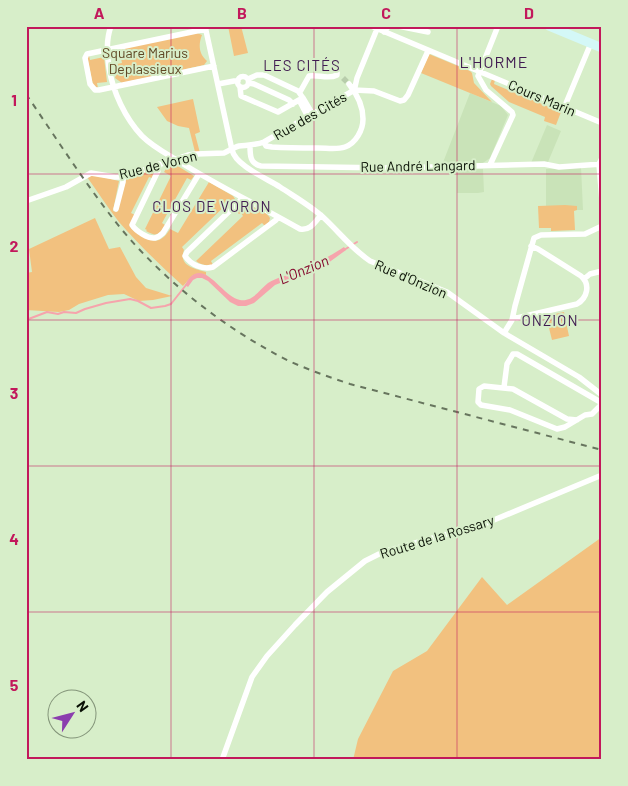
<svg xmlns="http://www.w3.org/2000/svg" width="628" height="786" font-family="Barlow,sans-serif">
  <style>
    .built { fill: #c9e3b8 }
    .green { fill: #f2c17f }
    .water { fill: #f6a4ac }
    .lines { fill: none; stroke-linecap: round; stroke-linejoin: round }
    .stream { stroke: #f6a4ac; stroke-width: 2 }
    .street-tunnel { stroke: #b8cdab; stroke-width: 5.5; stroke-dasharray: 5.5 3; stroke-linecap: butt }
    .street { stroke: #fff; stroke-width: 5.5 }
    .secondary { stroke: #d4f8f7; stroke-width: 9 }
    .rail { stroke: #67755e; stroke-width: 2; stroke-dasharray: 6 6; stroke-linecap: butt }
    .grid { fill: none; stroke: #c2185b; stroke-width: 1; stroke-opacity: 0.55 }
    .labels { text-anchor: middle; stroke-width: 4; stroke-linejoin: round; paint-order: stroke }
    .park-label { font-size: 14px; fill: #5f4623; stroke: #d7eec9 }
    .street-label { font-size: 14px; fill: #080f04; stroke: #d7eec9 }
    .neighbourhood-label { font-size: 15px; letter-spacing: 1px; fill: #401b51; stroke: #d7eec9 }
    .water-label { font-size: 15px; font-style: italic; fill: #85092d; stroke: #d7eec9 }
    .quarter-label { font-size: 16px; letter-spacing: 1px; fill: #401b51; stroke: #d7eec9 }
    .neatline { fill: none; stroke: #c2185b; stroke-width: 2 }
    .grid-label { font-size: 16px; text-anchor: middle; font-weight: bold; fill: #c2185b }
  </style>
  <rect width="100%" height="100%" fill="#d7eec9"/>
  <path class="built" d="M470 93 501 106 508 115 490 158 480 165H442Z
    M547 125 561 131 548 162 531 163Z
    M581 167 583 210H577V206H546V169Z
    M457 169H483L484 192 478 193H457Z"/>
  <path class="green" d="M228 26H241L248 53 234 56Z
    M197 33 202 35C198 45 199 54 207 61L204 65 122 83 115 78C117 73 117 69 112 65L122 63 119 49Z
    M429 54 470 71 472 73 474 83 492 102 421 73Z
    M89 55 90 60 104 57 107 82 97 83 98 88 93 85 87 56Z
    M492 79 495 80 494 84 561 112 556 125 544 121 545 117 509 102 491 86 490 84Z
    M193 99 200 132 195 134 200 153 195 152 189 128 178 126 167 121 157 107Z
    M171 165H176L194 176 191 180 187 178 162 223 165 225C159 235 157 237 146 231L147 230 145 229 171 176 164 172 167 167Z
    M149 171 152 172 153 175 152 178 149 177 131 213 135 215 130 226C132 230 135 232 139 234 153 243 161 244 170 229L178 233 209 182 233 196 235 199V202L232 205 229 202 182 247 184 250C178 266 195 269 206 272V275C192 271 192 277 183 286 161 266 139 245 119 222 108 208 98 192 87 177L94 175 119 181 113 211 117 212 126 180 129 178Z
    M243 204C252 203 266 211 270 218L269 222 265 226 262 223 211 261 213 265C206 266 201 265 196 261L243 216 241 213 239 214 236 211Z
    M565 205 577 206V210L574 211 575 230 551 231V228H539L538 206Z
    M95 218 109 249 120 247 136 277 146 288 172 296 153 300 139 301 124 294 108 295 79 304 69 310 59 312 26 310V273L32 272 29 249Z
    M564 312 569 336 552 340 546 316Z
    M602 537V760H353L358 739 393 671 427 651 482 577 507 605Z"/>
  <path class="water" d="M344 247 346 250 324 266 275 285 254 303 246 306H238L230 302 208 281 202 278H197L193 280 188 287 185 285C202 252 222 298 240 300 253 302 259 290 268 283 277 277 290 275 300 270 317 264 328 257 344 247Z"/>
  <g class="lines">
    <path class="stream" d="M344 250 357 242
      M26 320 47 312 58 314 64 312 76 313 85 309 106 303 130 299 138 301 151 308 165 306 171 304 186 285"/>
    <path class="street-tunnel" d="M343 78 349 84"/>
    <path class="street" d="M111 26C106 40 107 53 109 68 113 92 125 118 142 136 153 147 167 154 180 162 218 186 260 206 300 229 310 231 315 222 321 215
      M205 26 232 150C236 166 266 178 280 187 295 197 311 206 324 218 340 233 352 249 370 261L447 292 504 333 579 377 602 395
      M371 26 602 123
      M398 26 428 32
      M206 29 87 54 85 58 90 84 95 90H99L214 66
      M384 32 386 29 389 26
      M237.5 82a5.5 5.5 0 1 1 11 0a5.5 5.5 0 1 1-11 0Z
      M248 79 257 75H264L298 91 303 98 299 100 308 117
      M249 83 254 84 289 100 293 104
      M218 84 234 81H238
      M240 87 241 96 278 112 299 100
      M354 90 374 91 400 101 404 100 408 95 428 51
      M300 92 309 76C318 74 328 80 337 75V71
      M303 98 313 115
      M564 108 591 43
      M264 142 266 146 272 147C287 148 303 148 318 148 327 148 337 150 345 147 356 143 363 130 363 119 363 107 357 94 349 84
      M250 146C250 155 250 164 261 166L390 168 544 164 559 167 602 164
      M602 158 599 164 602 201
      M159 164 158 171 132 225C136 231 148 239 155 238 159 237 160 236 163 233L199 174
      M490 165 513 115 512 112 486 90 478 76 498 26
      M242 198 239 202 187 252 185 256C191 265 203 270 213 267L276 220 278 217
      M26 201 66 187 91 173 115 177H123L188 155 196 154 224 153C229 151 234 147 239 146 248 145 256 145 264 142L351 92 355 87 357 78 377 29
      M116 209 123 182V177
      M584 279 590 274 602 271
      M513 317 517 318 577 304C587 298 591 285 581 276L538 249 531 246
      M504 333 512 320 515 306 534 238 541 235 585 234 602 226
      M504 387 507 364 513 354H517L602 403
      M577 420 567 419 513 389 484 386 479 389 478 402 481 405 510 410 557 429 565 427 585 415 592 414 602 404
      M222 760 252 677 267 656 295 625 327 592 365 561 383 552 444 535 482 525 602 475"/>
    <path class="secondary" d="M549 26 602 48"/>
    <path class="rail" d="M26 94C54 135 81 177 111 216 156 275 223 328 289 361 309 370 329 377 350 384L602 450"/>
  </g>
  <path class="grid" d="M171 26V760M314 26V760M457 26V760M26 174H602M26 320H602M26 466H602M26 612H602"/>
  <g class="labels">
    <g class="park-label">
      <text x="145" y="58">Square Marius<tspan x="145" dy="16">Deplassieux</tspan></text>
    </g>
    <g class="street-label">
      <text transform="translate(542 98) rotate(23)" y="5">Cours Marin</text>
      <text transform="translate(310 116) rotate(-30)" y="5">Rue des Cités</text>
      <text transform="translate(158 165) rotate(-14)" y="5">Rue de Voron</text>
      <text transform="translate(418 166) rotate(-1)" y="5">Rue André Langard</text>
      <text transform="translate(411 279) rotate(23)" y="5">Rue d'Onzion</text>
      <text transform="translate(437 537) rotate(-17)" y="5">Route de la Rossary</text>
    </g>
    <g class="neighbourhood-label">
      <text x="302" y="71">LES CITÉS</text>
      <text x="212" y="212">CLOS DE VORON</text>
      <text x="550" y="326">ONZION</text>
    </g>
    <g class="water-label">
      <text transform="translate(304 270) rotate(-23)" y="5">L'Onzion</text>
    </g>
    <g class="quarter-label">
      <text x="494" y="68">L'HORME</text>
    </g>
  </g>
  <rect width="628" height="786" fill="none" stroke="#d7eec9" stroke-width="55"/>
  <g transform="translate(72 714) rotate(54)"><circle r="24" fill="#d7eec9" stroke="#84957a"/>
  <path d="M0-4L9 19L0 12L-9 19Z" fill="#8b3eae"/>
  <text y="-8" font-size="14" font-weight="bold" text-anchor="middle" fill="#080f04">N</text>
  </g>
  <rect x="28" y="28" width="572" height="730" class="neatline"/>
  <g class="grid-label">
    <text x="99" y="19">A</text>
    <text x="242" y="19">B</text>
    <text x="386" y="19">C</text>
    <text x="529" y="19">D</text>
    <text x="14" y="106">1</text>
    <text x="14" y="252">2</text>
    <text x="14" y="399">3</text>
    <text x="14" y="545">4</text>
    <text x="14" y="691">5</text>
  </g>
</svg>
